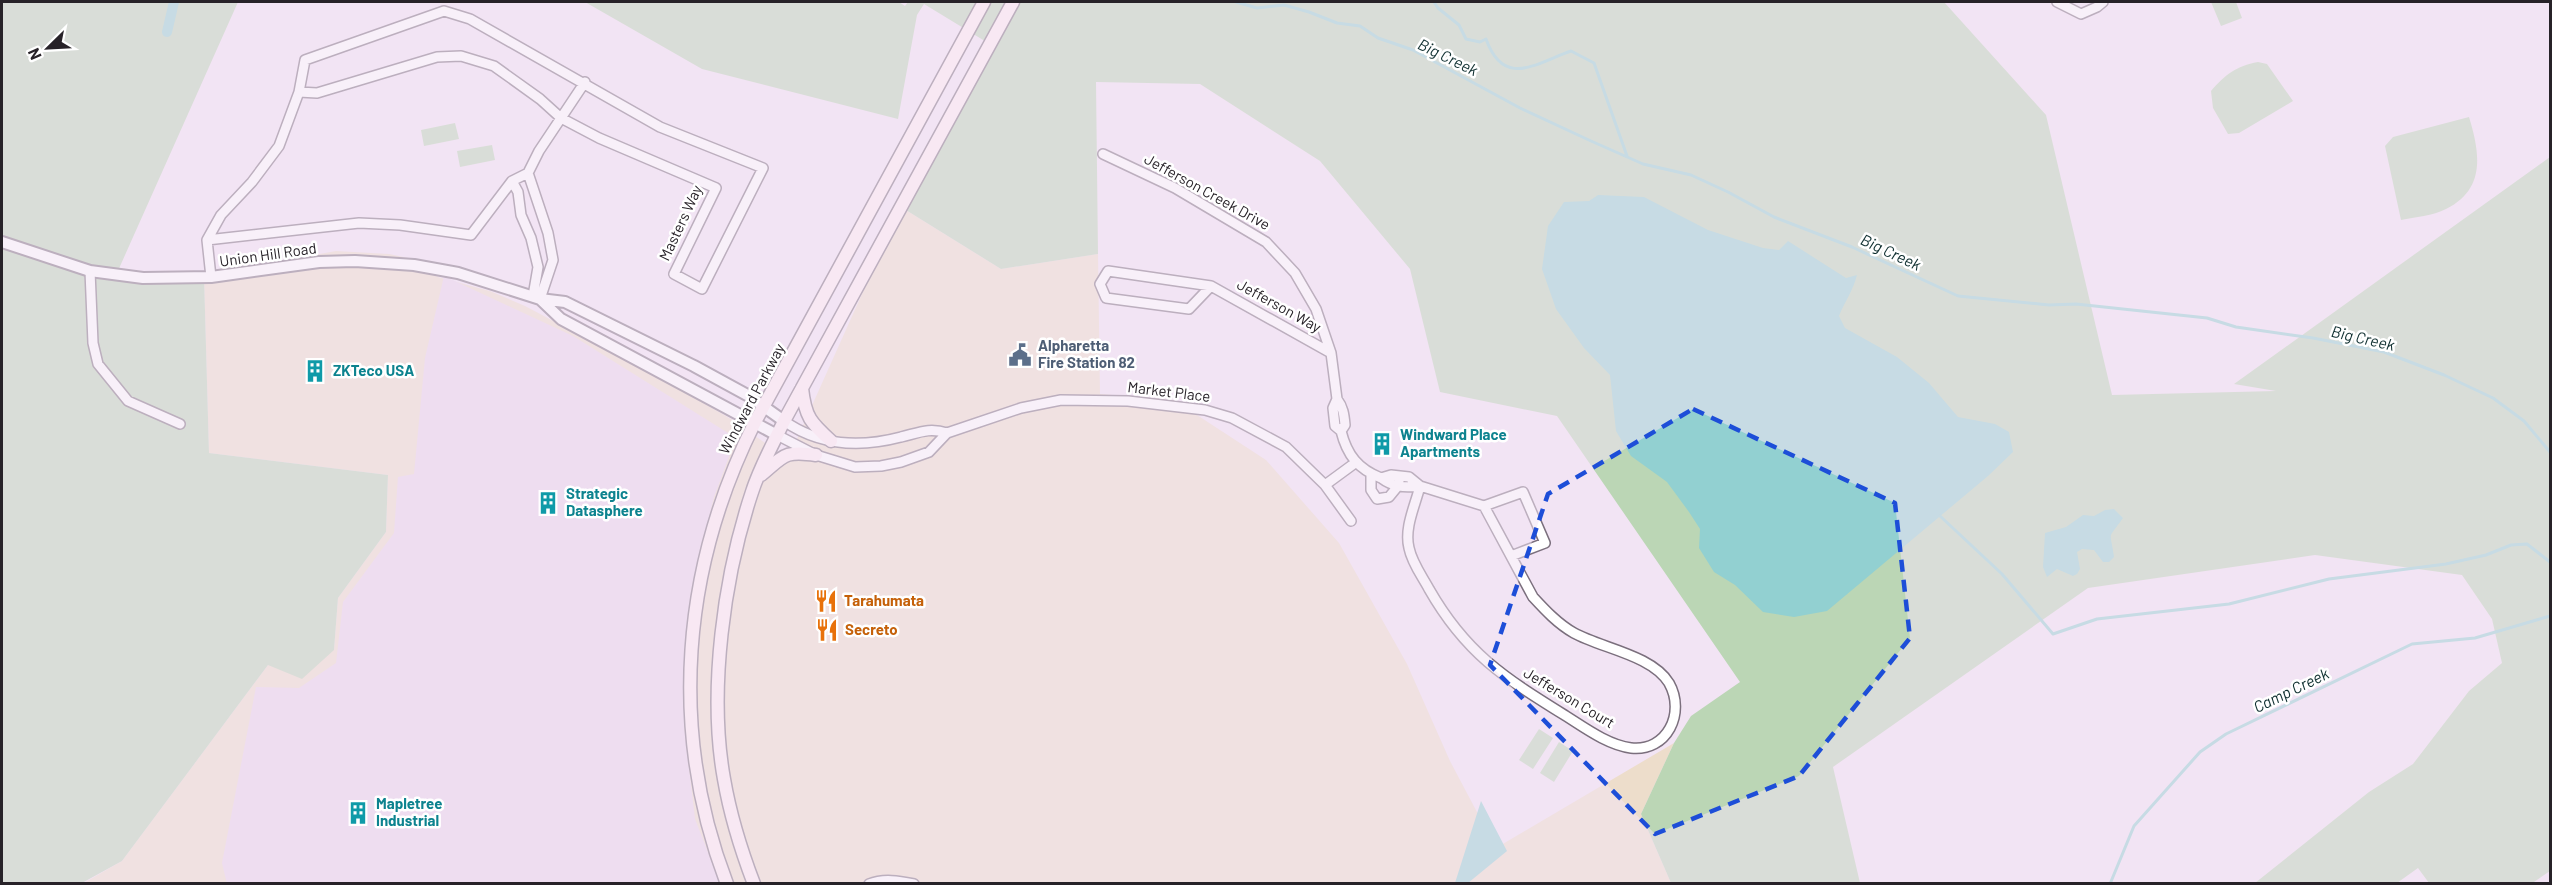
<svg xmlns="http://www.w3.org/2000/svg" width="2552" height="885" font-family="Barlow,sans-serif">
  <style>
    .commercial { fill: #edddcb }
    .built { fill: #e9d6eb }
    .green { fill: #bbd6b5 }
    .water { fill: #92d0d1 }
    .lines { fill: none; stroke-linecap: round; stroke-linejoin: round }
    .stream { stroke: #92d0d1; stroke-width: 3 }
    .canal { stroke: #92d0d1; stroke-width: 10 }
    .minor-casing { stroke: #7b6f7d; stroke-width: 12 }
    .tertiary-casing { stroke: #7b6f7d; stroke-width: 14 }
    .secondary-casing { stroke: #7b6f7d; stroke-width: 15 }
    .minor { stroke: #fff; stroke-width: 9 }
    .tertiary { stroke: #fff; stroke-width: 10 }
    .secondary { stroke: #feedf2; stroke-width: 12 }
    .marked { fill: none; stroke: #1d4ed8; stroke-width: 4.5; stroke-dasharray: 12 8; stroke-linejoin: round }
    .labels { text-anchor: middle; stroke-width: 5; stroke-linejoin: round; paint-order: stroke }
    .street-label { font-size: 15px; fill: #272228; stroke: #fff }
    .service-label { font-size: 15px; font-weight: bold; fill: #4e5e75; stroke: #fff; text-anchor: start }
    .culture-label { font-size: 15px; font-weight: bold; fill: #0d838f; stroke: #fff; text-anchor: start }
    .food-label { font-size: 15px; font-weight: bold; fill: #c56008; stroke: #fff; text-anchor: start }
    .water-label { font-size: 16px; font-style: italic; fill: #0f2f30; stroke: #fff }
  </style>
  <rect width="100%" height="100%" fill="#f2e4f4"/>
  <path class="commercial" d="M901 207 1001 269 1098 254 1100 394 1174 400 1266 460 1339 543 1407 664 1450 761 1496 848 1674 743 1641 814 1671 883 82 884 122 861 268 665 334 650 338 598 386 532 388 475 209 453 204 275 336 251 389 254 427 262 438 277 490 291 525 306 633 363 731 419 788 459Z"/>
  <path class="built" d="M444 276 573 336 736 438 714 497 691 591 684 687V725L695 819 720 883 227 884 222 863 256 687 299 688 336 663 343 602 394 533 398 477 414 474 425 358Z"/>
  <path class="green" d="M2 2H238L117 273 204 275 209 453 388 475 386 532 338 598 334 650 302 679 268 665 122 861 82 883 2 884Z
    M585 2H899L905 6 908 2H1944L2046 115 2112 395 2276 391 2234 384 2550 157V871L2531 884 2429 883 2418 868 2397 883H2255L2369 792 2413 764 2469 691 2502 663 2492 619 2462 575 2315 555 2088 588 1833 767 1860 883H1671L1641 814 1674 743 1691 716 1740 682 1557 416 1440 392 1410 269 1320 161 1200 84 1096 82 1098 254 1001 269 901 207 993 46 924 4 917 15 898 119 702 69Z
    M2211 2H2236L2242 18 2221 26Z
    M2258 62 2267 64 2293 101 2239 133 2228 134 2213 108 2211 91C2225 75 2236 66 2258 62Z
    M2469 117C2480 153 2486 189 2446 209 2433 216 2415 217 2401 220L2385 146 2393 137Z
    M455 123 459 139 424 146 421 130Z
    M492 145 495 160 460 167 457 151Z
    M1539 729 1553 738 1533 769 1519 760Z
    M1559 742 1573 751 1554 782 1540 773Z"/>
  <path class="water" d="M1598 195 1644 197 1708 230 1763 248 1779 250 1788 241 1846 278 1857 275C1853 291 1845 301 1839 316L1845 328 1897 357 1929 383 1958 417 1995 424 2009 432 2013 452 1988 476 1827 611 1794 617 1763 612 1735 585 1714 572 1699 548 1700 529 1689 512 1667 482 1631 456 1616 431 1610 375 1584 348 1556 309 1542 269 1548 226 1564 202 1589 201Z
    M2114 509 2123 518C2107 541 2110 529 2114 557L2109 562H2103L2094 550 2082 549 2077 552 2080 569 2077 574 2073 576 2057 569 2047 577 2043 567 2045 533 2066 527 2083 515 2094 516 2105 510Z
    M1481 801 1507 851 1468 883H1455Z"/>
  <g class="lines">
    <path class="stream" d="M1236 2 1257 8 1284 5 1309 12 1337 23 1360 26 1378 38 1413 50 1520 108 1591 141 1643 164 1691 175 1728 192 1774 217 1852 247 1958 296 2049 305 2076 304 2207 318 2236 327 2313 338 2384 352 2444 375 2493 398 2524 421 2550 452
      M1434 2 1438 8 1459 25 1466 39 1480 42 1486 39C1504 89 1536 63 1571 51L1594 63 1627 156
      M1940 516 2002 574 2053 634 2097 619 2229 604 2329 579 2446 564 2486 555 2511 545 2527 544 2550 562
      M2110 884 2134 826 2200 752 2226 734 2412 644 2475 638 2550 616"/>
    <path class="canal" d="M167 32 174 2"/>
    <g class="minor-casing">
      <path id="minor" d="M2057 2 2081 14 2097 7 2103 2
        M1103 154 1175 188 1266 242 1295 273 1316 309 1331 353 1337 399
        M528 173 548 233 553 260 540 299
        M512 181 518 192 521 215 531 238 538 267 533 296
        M207 240 359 223 400 225 471 235 512 181 528 173 539 151 585 82
        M90 271 93 343 98 364 128 401 180 424
        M1108 271 1211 286 1189 309 1106 298 1100 284Z
        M211 277 207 240 221 215 252 182 279 146 299 92 305 60 444 11 470 19 660 127 763 168 702 289 674 274 716 188 599 138 561 118 540 99 494 66 461 56 437 57 317 93 299 92
        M1211 286 1331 353
        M1337 399C1343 407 1344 414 1345 425L1341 431 1335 426 1333 408Z
        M784 421C820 446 859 448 901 437 918 433 929 427 947 433
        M1341 431C1347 455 1358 469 1381 478
        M777 435 816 455 855 467 881 466 901 462 929 452 947 433 1021 408 1061 400 1128 401 1205 410 1232 418 1286 447 1325 485 1351 521
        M1371 474V490L1377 499 1389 497 1398 486 1399 481
        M1391 475 1409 477 1420 486C1404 488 1393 487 1381 478Z
        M1325 485 1355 463
        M1420 486 1484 506 1533 597C1545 610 1558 624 1574 633 1601 648 1652 655 1669 683 1686 713 1667 752 1631 748 1608 745 1585 728 1566 716 1505 678 1466 654 1429 589 1422 576 1412 563 1409 548 1404 528 1415 506 1420 486Z
        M1484 506 1523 492 1545 543 1511 556
        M869 884C884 878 899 881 914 884"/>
    </g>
    <g class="tertiary-casing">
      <path id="tertiary" d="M2 242 90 271 143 278 211 277 319 262 355 261 414 265 458 273 540 299 565 302 694 366 749 396 784 421
        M540 299 561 319 777 435"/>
    </g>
    <g class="secondary-casing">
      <path id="secondary" d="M802 388C805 417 811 423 831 441
        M761 475C784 456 784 450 816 455
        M727 884C668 730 682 568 755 422L984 2
        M754 884C741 850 730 814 724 779 708 691 724 576 752 492 760 467 773 444 784 421L1013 2"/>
    </g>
    <use href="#minor" class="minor"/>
    <use href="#tertiary" class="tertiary"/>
    <use href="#secondary" class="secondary"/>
  </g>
  <path d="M0 0H2552V885H0ZM1693 409 1895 503 1910 638 1799 776 1655 834 1490 665 1548 494Z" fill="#f2e4f4" fill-opacity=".55" fill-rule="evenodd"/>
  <path class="marked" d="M1693 409 1895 503 1910 638 1799 776 1655 834 1490 665 1548 494Z"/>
  <defs>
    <g id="civic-bare" transform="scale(1.8)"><path d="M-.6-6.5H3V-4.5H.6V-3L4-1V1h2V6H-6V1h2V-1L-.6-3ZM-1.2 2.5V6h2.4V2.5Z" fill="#5c6f8a" stroke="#fff" stroke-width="2.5" paint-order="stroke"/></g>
    <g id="building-bare" transform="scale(1.8)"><path d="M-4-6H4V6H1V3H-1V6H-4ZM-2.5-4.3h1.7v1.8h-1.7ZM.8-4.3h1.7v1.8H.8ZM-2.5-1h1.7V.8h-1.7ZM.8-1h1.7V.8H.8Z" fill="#0f9aa8" stroke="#fff" stroke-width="2.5" paint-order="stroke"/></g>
    <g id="restaurant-bare" transform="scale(1.8)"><path d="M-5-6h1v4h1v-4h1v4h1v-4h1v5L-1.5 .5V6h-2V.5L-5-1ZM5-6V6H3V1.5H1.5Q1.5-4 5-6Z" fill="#e8710a" stroke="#fff" stroke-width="2.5" paint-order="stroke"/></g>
  </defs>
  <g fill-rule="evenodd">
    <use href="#civic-bare" x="1020" y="355"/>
    <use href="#building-bare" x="315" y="371"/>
    <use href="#building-bare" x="1382" y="444"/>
    <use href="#building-bare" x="548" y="503"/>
    <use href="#restaurant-bare" x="826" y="601"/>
    <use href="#restaurant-bare" x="827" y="630"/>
    <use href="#building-bare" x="358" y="813"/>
  </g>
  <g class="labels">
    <g class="street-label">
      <text transform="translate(1207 192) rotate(29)" y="5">Jefferson Creek Drive</text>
      <text transform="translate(681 223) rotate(-65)" y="5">Masters Way</text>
      <text transform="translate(268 255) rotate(-8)" y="5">Union Hill Road</text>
      <text transform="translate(1279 306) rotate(29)" y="5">Jefferson Way</text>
      <text transform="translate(1169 392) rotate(7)" y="5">Market Place</text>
      <text transform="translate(752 399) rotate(-62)" y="5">Windward Parkway</text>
      <text transform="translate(1569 698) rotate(31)" y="5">Jefferson Court</text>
    </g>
    <g class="service-label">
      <text x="1038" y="351">Alpharetta<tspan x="1038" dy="17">Fire Station 82</tspan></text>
    </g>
    <g class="culture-label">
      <text x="333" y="376">ZKTeco USA</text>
      <text x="1400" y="440">Windward Place<tspan x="1400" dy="17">Apartments</tspan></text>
      <text x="566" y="499">Strategic<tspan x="566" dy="17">Datasphere</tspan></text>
      <text x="376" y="809">Mapletree<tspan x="376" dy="17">Industrial</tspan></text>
    </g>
    <g class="food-label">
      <text x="844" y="606">Tarahumata</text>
      <text x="845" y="635">Secreto</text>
    </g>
    <g class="water-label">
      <text transform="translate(1448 57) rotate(26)" y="6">Big Creek</text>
      <text transform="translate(1891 252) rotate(25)" y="6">Big Creek</text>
      <text transform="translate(2363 338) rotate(13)" y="6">Big Creek</text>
      <text transform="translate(2291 690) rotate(-26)" y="6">Camp Creek</text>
    </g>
  </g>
  <rect width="2552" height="885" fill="none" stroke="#272228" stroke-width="6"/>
  <g transform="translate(48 48) rotate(246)" stroke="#ffffff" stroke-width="4.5" paint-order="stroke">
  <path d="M0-4.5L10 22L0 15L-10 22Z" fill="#272228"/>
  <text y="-9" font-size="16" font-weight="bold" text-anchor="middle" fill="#272228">N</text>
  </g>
</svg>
